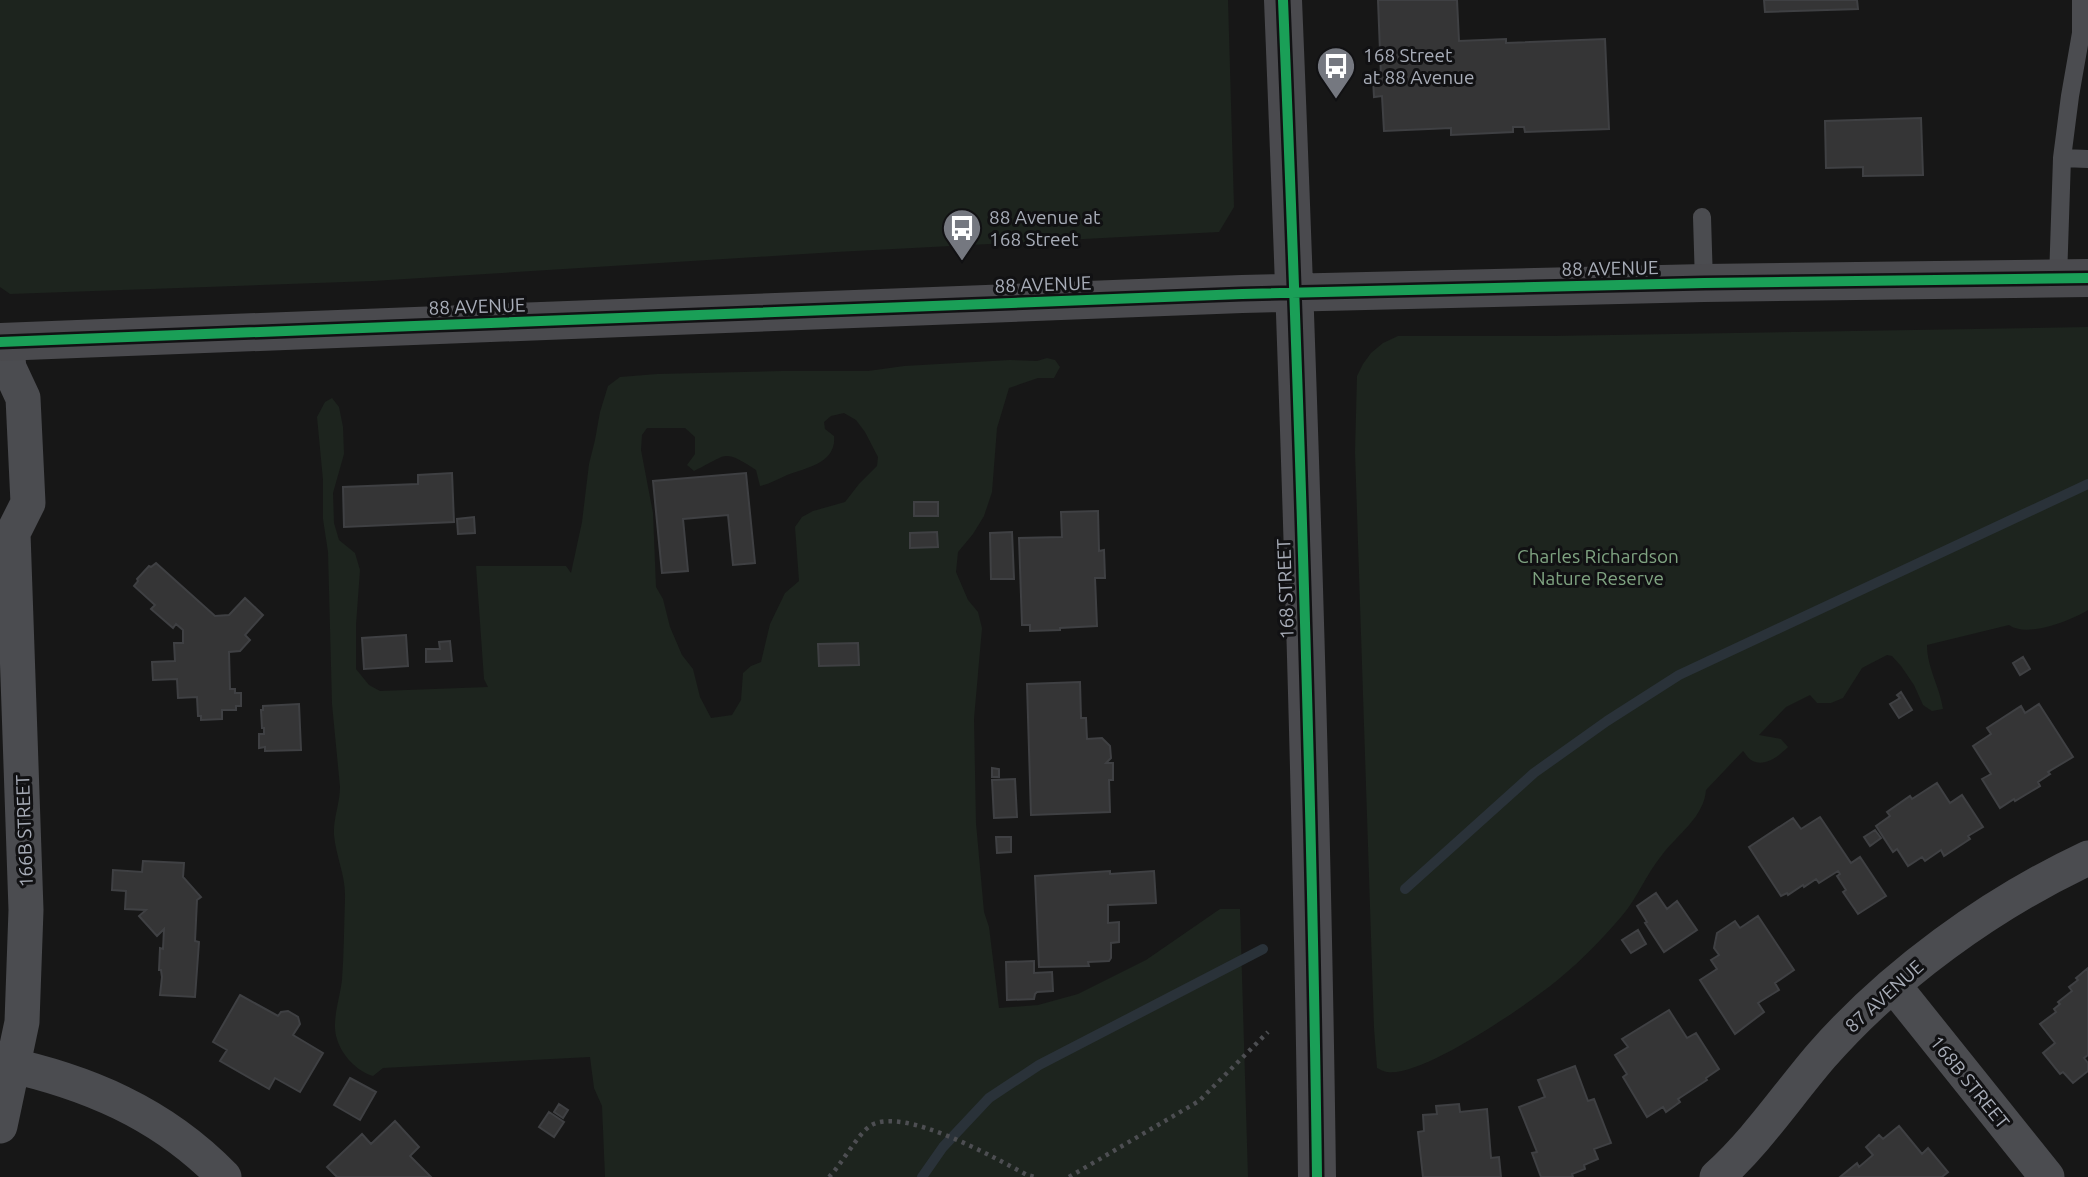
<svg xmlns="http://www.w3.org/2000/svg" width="2088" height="1177" font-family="Ubuntu,sans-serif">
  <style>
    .green { fill: #1d241e; fill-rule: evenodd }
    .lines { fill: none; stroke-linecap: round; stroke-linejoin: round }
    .stream { stroke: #2a3239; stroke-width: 10 }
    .building { fill: #353536; stroke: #3f4043; stroke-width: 2 }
    .path { stroke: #4d4e52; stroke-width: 4.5; stroke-dasharray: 3.5 5; stroke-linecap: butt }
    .lane { stroke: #4b4c50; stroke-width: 18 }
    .street { stroke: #4b4c50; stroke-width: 35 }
    .secondary { stroke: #4a4a4e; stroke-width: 38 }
    .cycleway-casing { stroke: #111113; stroke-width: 15 }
    .cycleway { stroke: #1a9f57; stroke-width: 10 }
    .labels { text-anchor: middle; stroke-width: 6; stroke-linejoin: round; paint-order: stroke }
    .poi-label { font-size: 19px; fill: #a8adb8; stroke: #111113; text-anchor: start }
    .street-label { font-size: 19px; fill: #a8adb8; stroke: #111113 }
    .park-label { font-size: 19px; fill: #7fa381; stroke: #111113 }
  </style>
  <rect width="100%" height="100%" fill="#171717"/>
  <path class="green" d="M0 0H1228L1234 207 1219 232 836 252 373 281 10 294 0 287Z
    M2088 327V610C2070 621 2027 638 2009 625L1927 645C1927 668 1940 687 1943 709L1932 711 1923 705 1914 685 1901 666 1892 656 1887 655 1862 668 1843 698 1831 703H1817L1810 695 1786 707 1759 735 1781 739 1788 747C1779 756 1764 768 1751 760 1748 758 1746 754 1743 751L1706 790C1704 817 1678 834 1662 855 1646 874 1637 899 1621 917 1602 939 1582 960 1560 978 1532 1002 1422 1078 1387 1072 1385 1072 1379 1069 1377 1068L1374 1028 1355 452 1357 376 1363 364 1371 353 1383 343 1398 336H1551Z
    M1047 358 1055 360 1060 367 1054 378H1038L1009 388 997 428 992 492 984 516 973 534 958 552 956 572 968 600 978 612 982 628 974 719 976 823 984 912 989 927 999 1008 1038 1005 1078 994 1146 960 1220 909H1240L1248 1177H605L602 1106 594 1088 590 1057 383 1068 373 1076C357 1071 342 1056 337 1039 331 1022 340 998 342 980 344 953 344 926 345 899 346 876 336 857 334 835 333 819 340 803 340 787L332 704 328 552 323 519V480L317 417 325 402 332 398 339 407 343 427 344 454 333 493 334 523 339 540 355 553 360 570 356 625V669L369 685 380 691 488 687 484 679 476 566H566L571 573 582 522 589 464 595 440 600 412 608 386 620 377 657 374 782 371H868L904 366 1010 360 1037 361ZM844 413 856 420 865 432 878 457 877 466 859 484 845 502 813 511 802 517 795 527 799 581 785 593 770 624 761 662 751 666 743 673 741 700 732 715 711 718 700 697 693 669 682 655 670 627 663 599 656 587 653 513 641 450 642 435 647 428H685L695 437V454L687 465 694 471C728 455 722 448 756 470L760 486C770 484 778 479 787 475 806 468 837 463 834 436L825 429 824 422 831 416Z"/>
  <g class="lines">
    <path class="stream" d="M1405 889 1534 773 1607 721 1679 675 2088 484
      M922 1177 943 1147 989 1098 1039 1065 1263 949"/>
  </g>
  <path class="building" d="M1378 0H1457L1459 41 1506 39V43L1605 39 1609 129 1525 132 1524 127H1513V132L1451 135V128L1384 131 1382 96 1374 97 1373 78 1381 77Z
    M1764 0H1857L1858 9 1765 12Z
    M1921 118 1923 175 1863 176V167L1826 168 1825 121Z
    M452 473 454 522 344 527 343 487 418 484V475Z
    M746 473 755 563 733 565 728 515 683 519 688 571 662 573 653 481Z
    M914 502H938V516H914Z
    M1098 511 1099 551 1104 550 1105 578H1095L1097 626 1060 628V630L1030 631V625H1022L1019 538 1062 537 1061 512Z
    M474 517 475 533 458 534 457 519Z
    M937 532 938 547 910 548V533Z
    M1012 532 1014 579H991L990 533Z
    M156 563 215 616 229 615 245 598 263 615 245 635 250 640 240 651 229 652 230 689H235V693H241V706H236V710H222V719L201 720V716H198L197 697 178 698 177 679 153 680 152 662 175 661 174 643H183V630L176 624 173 628 151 609 155 605 134 586 138 581 137 579 149 566 151 567Z
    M406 635 408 666 364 669 362 638Z
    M450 641 452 661 426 662V649H440L439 642Z
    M858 643 859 665 819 666 818 644Z
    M2023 657 2030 669 2020 675 2013 663Z
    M1080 682 1081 718H1086L1087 739 1102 738 1110 746 1111 758 1106 763H1113V780H1109L1110 812 1031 815 1027 684Z
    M1901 692 1912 710 1899 718 1890 704 1900 698 1897 695Z
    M299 704 301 750 265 751V747L259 748V734H264V728H262L261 710H263V706Z
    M2039 704 2073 757 2048 772 2050 774 2038 782 2040 786 2015 801 2014 799 2000 808 1982 779 1991 774 1973 746 1991 734 1987 728 2021 706 2025 713Z
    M992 768 999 769V777H992Z
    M1015 779 1017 817 994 818 992 780Z
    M1937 783 1950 803 1962 795 1983 827 1968 836 1970 839 1944 856 1941 850 1925 861 1922 857 1908 866 1897 849 1893 852 1876 826 1890 816 1887 812 1910 796 1912 799Z
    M1820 817 1851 863 1860 857 1886 896 1858 914 1843 892 1846 890 1837 876 1840 874 1838 871 1819 883 1816 879 1804 887 1803 885 1788 895 1787 893 1781 896 1749 847 1793 818 1801 829Z
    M1875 830 1881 838 1870 846 1864 837Z
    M996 837H1011V852L997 853Z
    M143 861 184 863 183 877 201 897 197 900 195 941 199 942 195 997 160 995 162 977 161 970H159L160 948 163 949 164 929 157 936 139 916 146 910 125 909 126 891 112 890 113 870 142 872Z
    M1110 871V874L1154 871 1156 903 1108 905V923L1119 922V942L1111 943V958L1109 961 1088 962 1089 966 1039 967 1035 876Z
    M1656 893 1667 909 1677 901 1697 930 1664 952 1645 923 1647 922 1637 906Z
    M1758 916 1794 970 1775 983 1779 990 1758 1003 1764 1012 1735 1034 1700 980 1717 969 1711 960 1719 955 1714 948 1717 933 1735 921 1740 928Z
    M1638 930 1646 944 1631 953 1622 940Z
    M1034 961V973L1052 972 1053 991 1037 992 1035 994 1034 999 1007 1000 1006 962Z
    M2088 968V1055L2084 1058 2088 1063V1071L2073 1083 2063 1072 2060 1074 2043 1053 2055 1043 2040 1024 2056 1012 2054 1009 2060 1004 2058 1002 2072 991 2069 987 2078 980 2076 978Z
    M240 995 278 1016 281 1012 288 1011 298 1017 300 1024 293 1035 323 1053 300 1092 275 1078 269 1089 220 1061 227 1050 213 1042Z
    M1669 1010 1687 1038 1696 1033 1719 1069 1706 1078 1707 1080 1678 1099 1680 1102 1666 1112 1663 1107 1647 1117 1623 1077 1627 1074 1615 1055 1628 1047 1622 1039Z
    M1575 1066 1588 1101 1594 1099 1611 1143 1594 1149 1598 1159 1584 1165 1585 1169 1572 1174 1573 1177H1541L1532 1153 1537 1152 1519 1107 1545 1097 1538 1080Z
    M350 1078 376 1092 360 1120 334 1105Z
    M559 1104 568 1110 563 1118 554 1112Z
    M1459 1104 1460 1112 1487 1109 1491 1158 1499 1157 1501 1177H1423L1418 1132 1424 1131 1423 1115 1437 1114 1436 1106Z
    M549 1112 564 1122 554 1137 539 1127Z
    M395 1121 419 1147 410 1156 431 1177H337L327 1167 362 1134 371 1144Z
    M1899 1126 1922 1154 1928 1148 1948 1172 1942 1177H1840L1857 1163 1859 1167 1873 1155 1866 1147 1879 1135 1883 1139Z"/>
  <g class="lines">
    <path class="path" d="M829 1177C841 1165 858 1134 870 1126 902 1105 995 1158 1027 1175L1035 1177
      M1069 1177 1199 1101 1268 1032"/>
    <path class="lane" d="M2062 158 2070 96 2081 33V0
      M1702 217 1704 283
      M2058 279 2062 158 2088 159"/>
    <path class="street" d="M1894 986 2047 1177
      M0 1063C86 1081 162 1113 224 1177
      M0 1126 22 1022 26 910 13 533 28 503 23 398 9 368 6 342
      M1717 1177C1757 1141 1786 1097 1821 1056 1892 975 1990 904 2088 858"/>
    <path class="secondary" d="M1283 0C1299 392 1312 785 1317 1177
      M0 342 1242 294 1704 283 2088 278"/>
    <g class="cycleway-casing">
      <path id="cycleway" d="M1283 0C1299 392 1312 785 1317 1177
        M0 342 1242 294 1704 283 2088 278"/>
    </g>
    <use href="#cycleway" class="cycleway"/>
  </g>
  <defs>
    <g id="bus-pin" transform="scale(2.0125)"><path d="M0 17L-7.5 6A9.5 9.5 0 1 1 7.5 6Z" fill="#757880" stroke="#111113"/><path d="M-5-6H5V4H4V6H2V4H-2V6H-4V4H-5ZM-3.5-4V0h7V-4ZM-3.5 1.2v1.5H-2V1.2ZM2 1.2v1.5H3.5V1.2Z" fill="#fff"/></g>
  </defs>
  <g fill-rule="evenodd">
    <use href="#bus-pin" x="1336" y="66"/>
    <use href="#bus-pin" x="962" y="228"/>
  </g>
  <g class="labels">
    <g class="poi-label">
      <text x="1363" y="62">168 Street<tspan x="1363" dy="22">at 88 Avenue</tspan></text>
      <text x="989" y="224">88 Avenue at<tspan x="989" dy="22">168 Street</tspan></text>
    </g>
    <g class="street-label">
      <text transform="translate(1610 268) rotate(-1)" y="7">88 AVENUE</text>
      <text transform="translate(1043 284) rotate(-2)" y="7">88 AVENUE</text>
      <text transform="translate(477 306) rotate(-2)" y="7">88 AVENUE</text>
      <text transform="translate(1285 589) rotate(-92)" y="7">168 STREET</text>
      <text transform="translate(24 831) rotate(-92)" y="7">166B STREET</text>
      <text transform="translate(1884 996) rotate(-42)" y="7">87 AVENUE</text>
      <text transform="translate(1970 1082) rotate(51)" y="7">168B STREET</text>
    </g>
    <g class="park-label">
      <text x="1598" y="563">Charles Richardson<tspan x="1598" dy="22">Nature Reserve</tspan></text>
    </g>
  </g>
</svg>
